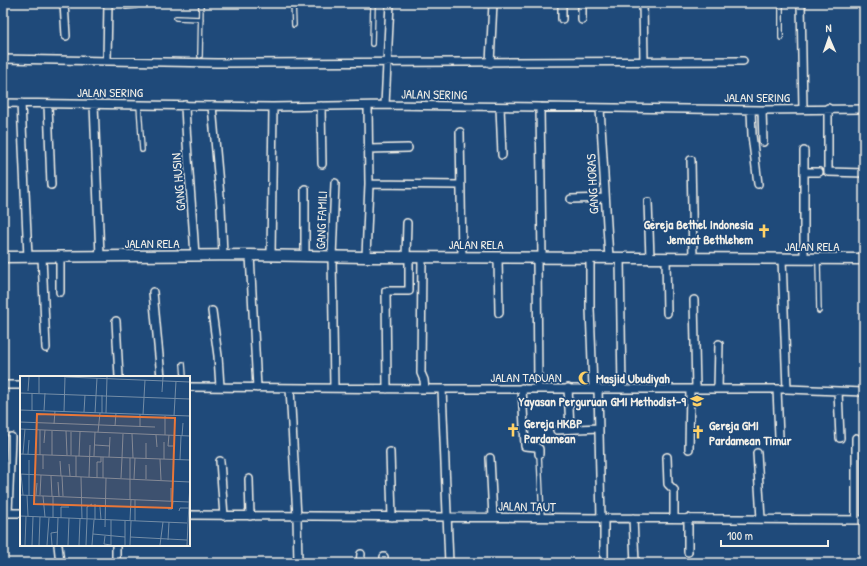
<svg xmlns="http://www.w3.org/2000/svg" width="867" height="566" font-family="'Patrick Hand',sans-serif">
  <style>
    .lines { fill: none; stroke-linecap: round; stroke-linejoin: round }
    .lane-casing { stroke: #f4f1e8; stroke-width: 6 }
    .street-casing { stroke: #f4f1e8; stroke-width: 10 }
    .secondary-casing { stroke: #f4f1e8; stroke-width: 13 }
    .lane { stroke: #1f4a7a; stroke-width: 3.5 }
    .street { stroke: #1f4a7a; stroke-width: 7 }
    .secondary { stroke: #1f4a7a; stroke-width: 10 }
    .labels { text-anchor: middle; stroke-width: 3.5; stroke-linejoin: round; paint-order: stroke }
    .street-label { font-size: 13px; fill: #f4f1e8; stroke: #1f4a7a }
    .poi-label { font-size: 13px; font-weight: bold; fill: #f4f1e8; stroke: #1f4a7a; text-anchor: start }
    .inset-road { fill: none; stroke: #748da6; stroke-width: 1 }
    .view { fill: #ea7738; fill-opacity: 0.15; stroke: #ea7738; stroke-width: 2 }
    .inset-edge { fill: none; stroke: #f4f1e8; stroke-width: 2 }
  </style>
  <rect width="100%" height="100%" fill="#1f4a7a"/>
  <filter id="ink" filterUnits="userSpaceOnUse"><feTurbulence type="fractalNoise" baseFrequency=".025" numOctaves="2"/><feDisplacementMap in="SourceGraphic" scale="8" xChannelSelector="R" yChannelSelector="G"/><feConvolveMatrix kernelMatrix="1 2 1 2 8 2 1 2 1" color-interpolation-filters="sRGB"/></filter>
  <g filter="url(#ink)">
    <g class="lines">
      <g class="lane-casing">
        <path id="lane" d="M293 3 294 25
          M126 7 136 6 141 3
          M176 18 201 19
          M781 38V3
          M372 44 373 3
          M200 56 201 3
          M139 105 142 150
          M818 261 819 311
          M183 364 184 377
          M539 454 542 517"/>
      </g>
      <g class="street-casing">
        <path id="street" d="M64 3 66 36
          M562 3V19
          M582 3V20
          M643 3 644 62
          M801 3 803 109
          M3 59 217 63 743 61
          M107 60 108 3
          M490 63 493 3
          M3 103 273 107 385 105 762 110 864 109
          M21 103 28 257
          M48 104 51 185
          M94 104 100 256
          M185 105C187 156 192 206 195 256
          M385 105 390 3
          M212 106 221 207 223 255
          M321 106 322 164
          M500 107 502 155
          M540 107 542 258
          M600 108 609 258
          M828 108V172L864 173
          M751 110 752 135 758 184
          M762 110 763 142
          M460 132 462 257
          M369 149 408 148
          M804 151V259
          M691 160 693 258
          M804 172H819
          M369 184 460 185
          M571 199 605 198
          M648 202 650 258
          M250 255 257 388
          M271 255 273 107
          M60 256V292
          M305 256V189
          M42 257 46 348
          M366 257 369 184 368 106
          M406 257 407 223
          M422 257 421 373 424 380 425 389
          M498 258 499 313
          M537 258 538 388
          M590 258V308L593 388
          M620 258 622 389
          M666 258 667 313
          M782 259 787 389
          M153 292 161 377
          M694 300 696 389
          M212 311 218 356 220 387
          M116 321 119 377
          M3 385H21
          M189 387 425 389H787L864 392
          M290 388 297 517 298 563
          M334 388 332 257 335 183
          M522 388 525 446 536 447 539 449V454
          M568 388 570 429
          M598 388 601 519
          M387 389 386 291H409V257
          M442 389 449 563
          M718 389 719 344
          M777 389 779 437
          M838 391 840 438
          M557 430 599 428
          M689 449 690 389
          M390 452 392 517
          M757 453 761 519
          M667 457 668 484 674 490V518
          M490 458 493 517
          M220 461 224 516
          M249 479 250 516
          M3 513H21
          M8 513 11 437
          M189 515 864 520
          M604 518V563
          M633 518 635 563
          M688 518V552
          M856 520V438
          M58 545 60 563
          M116 545V563
          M384 557V563
          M360 563 361 554"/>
      </g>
      <g class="secondary-casing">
        <path id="secondary" d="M3 257 250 255 366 257 864 259"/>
      </g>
      <use href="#lane" class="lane"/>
      <use href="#street" class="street"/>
      <use href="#secondary" class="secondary"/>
    </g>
  </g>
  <defs>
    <g id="church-bare" transform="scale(1.08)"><path d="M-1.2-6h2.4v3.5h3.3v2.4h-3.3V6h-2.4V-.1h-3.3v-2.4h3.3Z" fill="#ffd166" stroke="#1f4a7a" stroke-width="2.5" paint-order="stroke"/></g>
    <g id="mosque-bare" transform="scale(1.08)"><path d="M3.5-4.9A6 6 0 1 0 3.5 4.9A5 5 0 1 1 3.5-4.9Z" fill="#ffd166" stroke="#1f4a7a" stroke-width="2.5" paint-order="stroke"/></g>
    <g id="school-bare" transform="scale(1.08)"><path d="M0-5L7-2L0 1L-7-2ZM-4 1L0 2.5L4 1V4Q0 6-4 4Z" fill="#ffd166" stroke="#1f4a7a" stroke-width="2.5" paint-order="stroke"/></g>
  </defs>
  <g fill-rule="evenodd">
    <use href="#church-bare" x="764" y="231"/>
    <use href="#mosque-bare" x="585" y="378"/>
    <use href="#school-bare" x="697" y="401"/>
    <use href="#church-bare" x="513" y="430"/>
    <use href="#church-bare" x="698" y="432"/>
  </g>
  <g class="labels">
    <g class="street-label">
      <text x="110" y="97">JALAN SERING</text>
      <text transform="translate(434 94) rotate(1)" y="5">JALAN SERING</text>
      <text x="757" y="102">JALAN SERING</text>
      <text transform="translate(178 182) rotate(-95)" y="5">GANG HUSIN</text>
      <text transform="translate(592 184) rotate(-93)" y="5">GANG HORAS</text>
      <text transform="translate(321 220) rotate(-88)" y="5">GANG FAMILI</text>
      <text x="152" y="248">JALAN RELA</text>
      <text x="476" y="249">JALAN RELA</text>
      <text x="812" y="251">JALAN RELA</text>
      <text x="526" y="382">JALAN TADUAN</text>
      <text transform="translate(527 506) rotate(1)" y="5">JALAN TAUT</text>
    </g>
    <g class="poi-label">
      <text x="753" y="229" text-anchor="end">Gereja Bethel Indonesia<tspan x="753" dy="15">Jemaat Bethlehem</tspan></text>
      <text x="596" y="383">Masjid Ubudiyah</text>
      <text x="686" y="406" text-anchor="end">Yayasan Perguruan GMI Methodist-9</text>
      <text x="524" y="428">Gereja HKBP<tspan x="524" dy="15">Pardamean</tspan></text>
      <text x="709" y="430">Gereja GMI<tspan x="709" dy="15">Pardamean Timur</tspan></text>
    </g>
  </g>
  <g transform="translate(20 376)">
    <rect width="170" height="170" fill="#1f4a7a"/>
    <path class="inset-road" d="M46 1 170 6M8 15 9 1M142 16 143 1M0 17 170 23M12 17V35M19 17V1M0 34 170 40M24 35 25 17M44 36 45 1M64 36 65 19M75 37 77 2M82 37V19M86 37 87 1M123 39 125 4M154 40 156 5M0 46 135 51M34 48 35 35M95 50 96 37M120 51V38M0 53 170 60M20 54V79M32 55V79M46 55 47 79M51 56V79M78 56 80 37M112 58 113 82M136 59 137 71M145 59V40M149 59 148 70H155M162 60 163 47M24 67 25 54M75 69 90 70M0 78 170 84M3 78 5 53M8 78 9 64M23 79V93M56 80V101M59 80 60 56M74 80 75 56M89 81 90 61M102 82 103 58M126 82V67M140 83 141 104M144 83V66M9 84V119M160 84 161 60M40 85 41 100M49 88 50 100M0 98 170 106M1 98 3 119M31 100 32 120M42 100 43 120M61 101 62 143M69 101 70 69M77 102V86H81V81M83 102V81M101 102 102 82M110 103V82M114 103 115 82M126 103V89M38 106 39 120M0 119 169 126M7 119 8 140M16 119 17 107M20 119 21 99M23 120 25 141M110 123V103M151 125V112M80 131 81 144M148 133H152L153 125M159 135 160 132H169M0 140 167 147M33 142V120M41 142V131H49M67 143V131L72 128M75 144V128M105 145V169M110 145 111 123M115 145V124M85 151 86 102M73 158 105 161M85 160 84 168 91 169M110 161 167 164M148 164 149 146M5 169 6 140M12 169 13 141M19 169 20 141M27 169 29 142M32 169 31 157 38 156M37 169 38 142M48 169 49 142M59 169 60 143M66 169 67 143M72 169 74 144M91 169V144M110 169 111 145M140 169 143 146M167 169 170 106"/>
    <path class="view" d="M17 38 155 42 152 132 14 128Z"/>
    <rect width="170" height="170" class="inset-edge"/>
  </g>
  <rect width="867" height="566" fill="none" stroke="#1f4a7a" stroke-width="16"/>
  <rect x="8" y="8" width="851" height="550" fill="none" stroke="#f4f1e8" stroke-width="1.5" filter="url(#ink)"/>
  <g transform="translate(829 38) rotate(358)" stroke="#1f4a7a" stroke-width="3" paint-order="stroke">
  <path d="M0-3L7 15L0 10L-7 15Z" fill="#f4f1e8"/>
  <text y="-6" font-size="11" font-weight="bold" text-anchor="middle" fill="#f4f1e8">N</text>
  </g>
  <path d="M721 540v6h107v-6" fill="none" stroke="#f4f1e8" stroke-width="2"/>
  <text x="727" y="540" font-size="12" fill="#f4f1e8" stroke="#1f4a7a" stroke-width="3" paint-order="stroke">100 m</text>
</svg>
